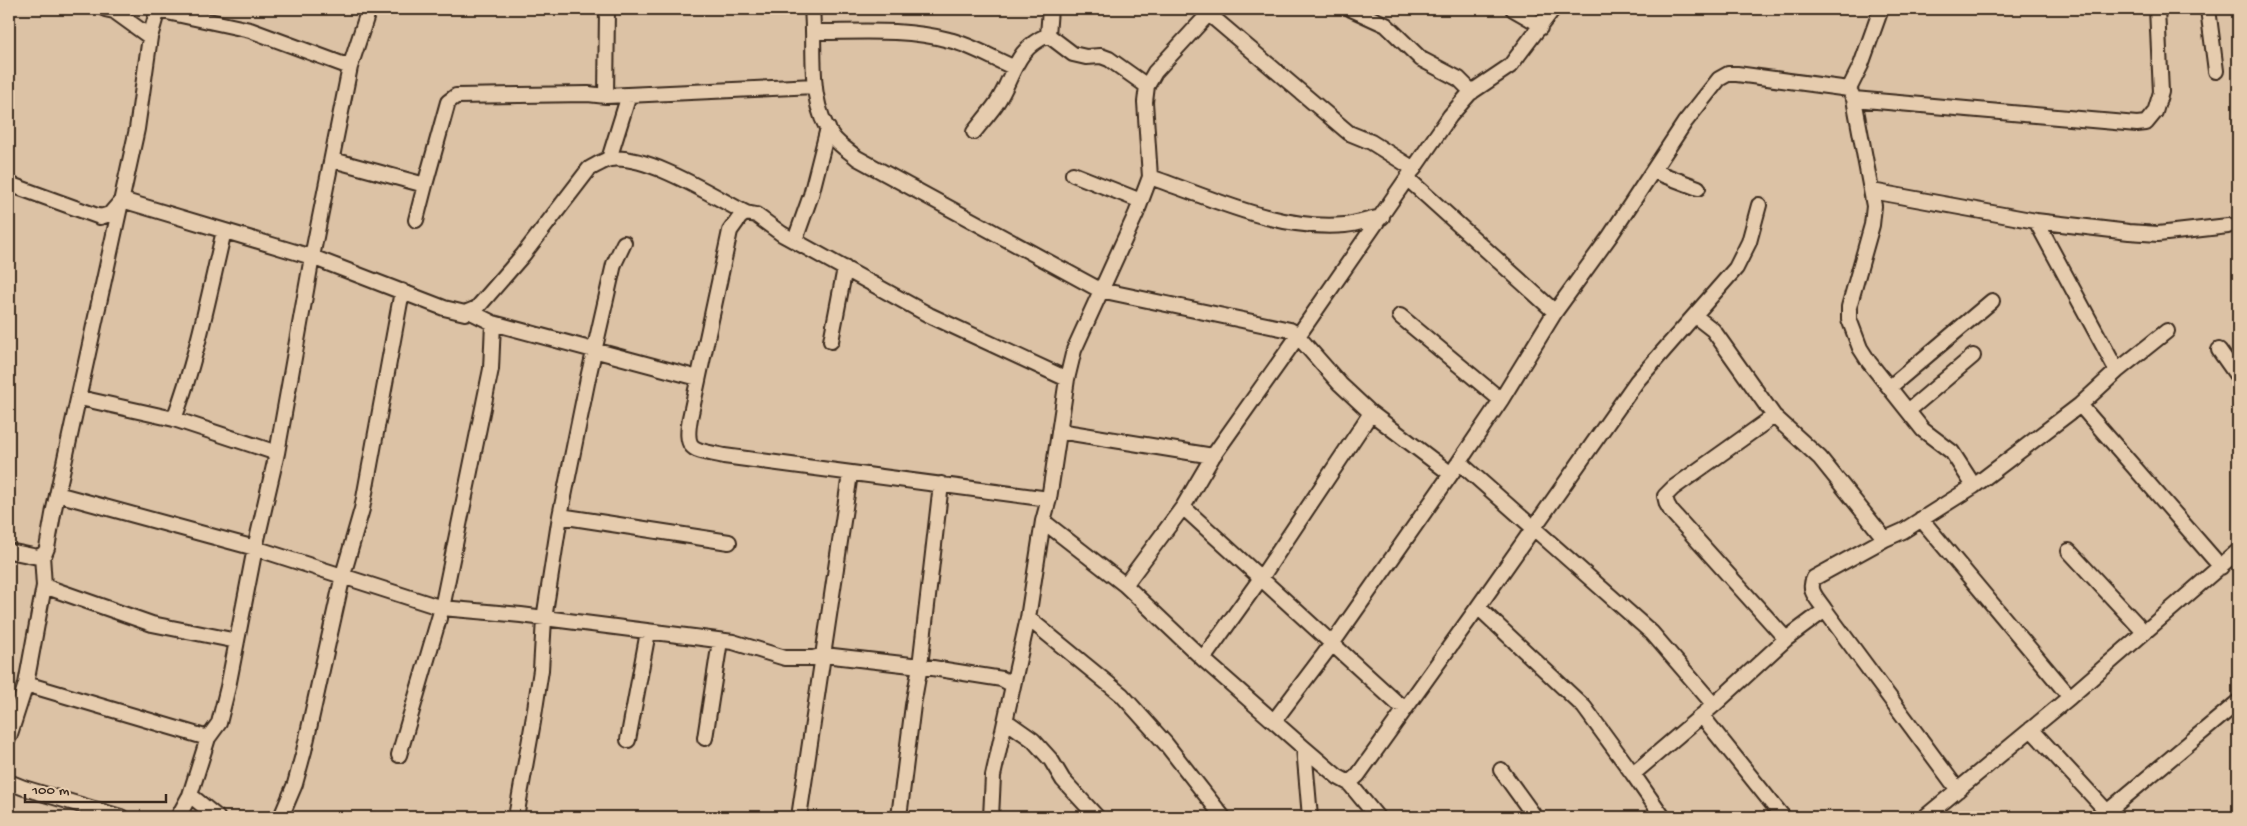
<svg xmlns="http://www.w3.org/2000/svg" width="2247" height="826" font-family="'Gochi Hand',sans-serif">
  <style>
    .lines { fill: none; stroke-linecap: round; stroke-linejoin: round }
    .minor-casing { stroke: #3b2a1e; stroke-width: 18 }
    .minor { stroke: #e6ccae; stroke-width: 14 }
  </style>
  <rect width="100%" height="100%" fill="#dcc2a5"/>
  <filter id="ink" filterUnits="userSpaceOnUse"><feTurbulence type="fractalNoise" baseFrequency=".02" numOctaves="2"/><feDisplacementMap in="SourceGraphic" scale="10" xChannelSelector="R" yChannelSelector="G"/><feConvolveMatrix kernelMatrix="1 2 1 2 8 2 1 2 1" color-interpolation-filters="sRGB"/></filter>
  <g filter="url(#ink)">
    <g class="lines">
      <g class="minor-casing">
        <path id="minor" d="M105 9 114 11 150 37
          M812 9C816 51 806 102 833 137 839 145 849 151 857 158L1100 290 1290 330 1295 333 1340 384 1371 413 1451 474
          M1050 9 1048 35 1073 54 1086 57 1101 56 1109 59 1147 86
          M1203 9 1349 133 1371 142 1414 169
          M1351 9 1386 25 1421 59 1459 79 1472 92 1470 93
          M1513 9 1534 21 1540 28
          M2208 9 2216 71
          M158 10 250 30 350 67
          M814 32C858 32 906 28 949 40 971 45 992 58 1013 67
          M606 96 607 9
          M1854 99 2137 124 2146 123 2155 112 2161 92 2157 9
          M974 132C981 123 989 114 996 104 1015 76 1013 50 1048 35
          M609 159 629 95
          M333 160 425 185 416 220
          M1653 171 1698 188
          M1073 174 1141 201
          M1150 177C1212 198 1278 231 1345 225 1357 224 1370 219 1382 217
          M1408 179 1555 312
          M9 184 100 217 110 214 122 200 312 257 444 308 465 313 477 308 523 255 589 169C595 166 604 160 610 159 648 154 713 196 746 213L756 215 782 234 929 315 1067 379
          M425 185 448 102 456 96 588 94 606 96 815 86
          M1872 191 2036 221 2129 232 2158 234 2228 226
          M746 213 740 217 730 231 690 418C684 453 694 449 724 456L1049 499
          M2036 221 2117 371
          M795 240 811 195 828 128
          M471 312 493 323 698 378
          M1400 316 1501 400
          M1695 316 1713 330 1774 416 1820 458 1885 539
          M831 341 845 268
          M2219 350 2238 377
          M1890 387 1992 301
          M80 398 174 419 277 453
          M2080 405 2221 567
          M1908 411 1973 356
          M1774 416 1673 488 1665 496 1667 504 1671 511 1786 639
          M174 419C197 358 209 294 224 231
          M1059 431 1213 456
          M1459 462 1652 633 1714 705
          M1974 486 2080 405 2117 371 2167 331
          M57 494 255 548 442 608 521 615 733 642 785 658H813L824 655 920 666 1002 679 1013 685
          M1183 507 1397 703 1407 706
          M560 516 729 542
          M1921 519 2070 697
          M1043 521 1125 585 1203 659 1304 748 1338 777 1349 783 1358 775 1478 607 1584 707 1633 774 1714 705 1786 639 1825 610C1818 599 1807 591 1814 578L1885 539 1903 531 1974 486 1952 452 1923 430 1869 362 1860 348 1849 319V307L1872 225 1874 206 1854 99 1849 89 1861 65 1881 9
          M9 551 38 557 45 553 47 548 54 509 137 129 150 37 158 9
          M2069 551 2144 632
          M1125 585 1183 507 1213 456 1298 336 1450 116 1470 93 1510 66 1553 9
          M44 586 152 624 237 641
          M1478 607 1637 381 1736 268 1749 242 1759 205
          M1825 610 1958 790
          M1028 618 1122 695 1166 744 1223 817
          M1203 659 1261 578 1371 413
          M26 684 208 738
          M1702 716 1783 817
          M1006 721 1033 740 1051 760 1063 780 1097 817
          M1274 721 1332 644 1451 474 1501 400 1555 312 1610 236 1685 122 1719 79 1728 74H1737L1849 89
          M2031 729 2112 817
          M9 737 26 684 44 586 42 555
          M705 738 720 641
          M628 740 648 632
          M1304 748 1310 817
          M399 755 442 608 491 369 493 323
          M1501 770 1535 817
          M1633 774 1663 817
          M9 782 24 788 121 817
          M1349 783 1377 817
          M190 795 217 817
          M2108 811 2238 702
          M178 817 190 795 208 738 219 723 228 687 255 548 277 453 312 257 350 67 369 9
          M281 817 295 784 304 751 343 575 362 509 402 291
          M516 817 533 722 541 670 544 619 560 516 588 378 614 264 624 243
          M799 817 850 474
          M899 817 913 705 920 666 941 484
          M991 817 993 776 1028 618 1043 521 1049 499 1067 379 1074 350 1136 214 1150 177 1145 102 1147 86 1155 72 1213 9
          M1925 817 2070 697 2238 551"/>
      </g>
      <use href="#minor" class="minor"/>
    </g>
  </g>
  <rect width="2247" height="826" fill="none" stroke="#e6ccae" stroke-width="30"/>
  <rect x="15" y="15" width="2217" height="796" fill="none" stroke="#3b2a1e" stroke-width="2" filter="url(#ink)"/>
  <path d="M25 794v8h141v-8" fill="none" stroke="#3b2a1e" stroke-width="2.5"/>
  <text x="32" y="794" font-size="15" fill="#3b2a1e" stroke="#e6ccae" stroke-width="4" paint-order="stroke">100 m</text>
</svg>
